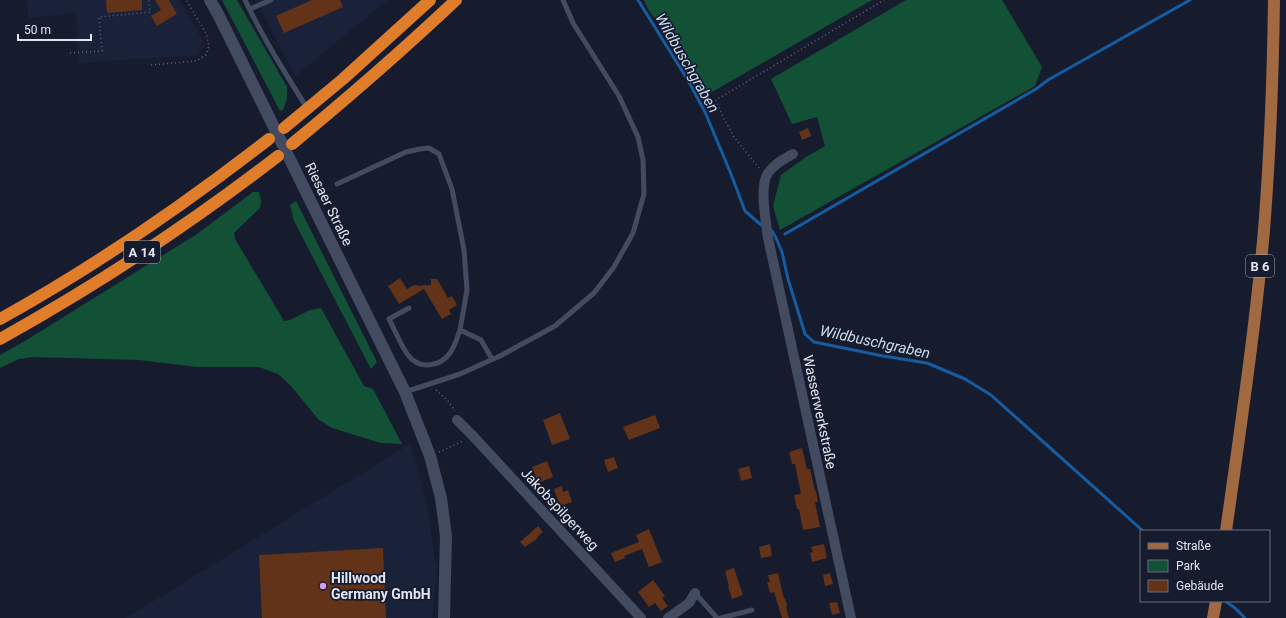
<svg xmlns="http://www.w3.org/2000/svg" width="1286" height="618" font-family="Roboto,sans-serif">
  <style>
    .built { fill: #1a223a }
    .green { fill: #135136 }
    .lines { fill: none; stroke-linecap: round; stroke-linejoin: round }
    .stream { stroke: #165ca1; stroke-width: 3 }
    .building { fill: #623318 }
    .path { stroke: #606676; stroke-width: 1.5; stroke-dasharray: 1 3; stroke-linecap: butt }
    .lane { stroke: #434b60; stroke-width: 5 }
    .street { stroke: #434b60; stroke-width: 10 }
    .secondary { stroke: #434b60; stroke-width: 12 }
    .primary { stroke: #a16940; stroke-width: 12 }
    .highway { stroke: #e07d2b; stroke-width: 12 }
    .poi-dot { fill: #d49cfb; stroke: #161c2e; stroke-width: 1.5 }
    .labels { text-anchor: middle; stroke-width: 3.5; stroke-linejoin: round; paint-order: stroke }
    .shield { fill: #161c2e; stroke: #a3a9b7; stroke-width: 1 }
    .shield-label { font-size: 13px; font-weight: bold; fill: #e0e5f2 }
    .street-label { font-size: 14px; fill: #e0e5f2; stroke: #161c2e }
    .poi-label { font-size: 14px; font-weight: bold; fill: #e0e5f2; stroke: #161c2e; text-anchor: start }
    .water-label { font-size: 15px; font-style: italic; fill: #cadbee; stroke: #161c2e }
  </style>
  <rect width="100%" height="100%" fill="#161c2e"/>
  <path class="built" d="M27 0H180L203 41 198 55 79 63 76 13 28 18Z
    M258 0H388L295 76 266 20Z
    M410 444 427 505 437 573 432 618H126Z"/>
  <path class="green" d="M222 0H237L287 87V99L283 110 280 111Z
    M644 0H872L705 96 680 54 648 9Z
    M906 0H1002L1042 67 1035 86 780 230 773 206 781 175 806 157 825 146 817 117 792 124 771 79Z
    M253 192H259L261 201 260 208 234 233 235 239 284 321 290 320 310 310 321 308 364 386 373 389 402 444 381 443 332 428 318 419 291 386 278 374 259 367H198L139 360 34 357 19 359 0 368V355L25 341 197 234Z
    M296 201 377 362 371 369 294 221 290 205Z"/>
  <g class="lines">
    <path class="stream" d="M638 0 689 82 705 112 731 174 745 211 760 224 764 227
      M769 229 772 231 776 238 782 252 788 279 805 334 814 342 883 356 927 363 965 379 991 395 1143 531
      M785 234 1036 89 1048 80 1190 0
      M1225 601 1235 608 1245 618"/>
  </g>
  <path class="building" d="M106 0H142V10L107 13Z
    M155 0H169L177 14 157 26 151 16 161 10Z
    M312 0H340L343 7 284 33 276 16Z
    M808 128 811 136 802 140 799 132Z
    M400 278 407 289 414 285 423 286 422 285H431V279H437L448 298 452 296 457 305 449 310 451 314 442 319 424 289 399 304 388 286Z
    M560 413 570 439 552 445 543 420Z
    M655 415 660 428 629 440 623 427Z
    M802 448 807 469H810L815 491H816L818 502H815L820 527 803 530 799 509H797L794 495 801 494 795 464H792L789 452Z
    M614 457 618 468 608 472 604 460Z
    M547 461 553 477 538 483 532 467Z
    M749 466 752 478 741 481 738 469Z
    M562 486 563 492 568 490 572 502 560 506 554 489Z
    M538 526 543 532 537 537 538 538 525 547 520 542Z
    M649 529 662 562 649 567 642 549 624 556 625 558 615 562 611 553 639 542 636 535Z
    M770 544 772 556 761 558 759 547Z
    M824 544 827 558 812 562 810 553 813 552 811 547Z
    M383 548 386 618H262L259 555Z
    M734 568 743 595 732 599 728 587 729 586 725 571Z
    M778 573 784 599 785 598 787 606 786 607 789 618H782L774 592 770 593 767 582H770L768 575Z
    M830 573 833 584 825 586 823 575Z
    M653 580 665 596 662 598 668 606 661 611 655 603 649 607 638 592Z
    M837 602 840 613 832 615 829 603Z"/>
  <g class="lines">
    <path class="path" d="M70 53 102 51 99 17 150 12 149 0
      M151 65 196 61 206 55 209 46 206 33 186 0
      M759 168 734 137 723 117 716 100 884 0
      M436 390 449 402 455 411
      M439 452 463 441"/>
    <path class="lane" d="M245 0C263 38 285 73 307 108
      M250 9 271 0
      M337 184 406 152 420 149 429 148 439 154 452 189 464 250 467 290 460 330
      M409 308 389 319C395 330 401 346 408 355 419 370 440 367 450 353 455 346 457 338 460 330L481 340 492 359
      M405 392 460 374 500 356 555 326 594 293 614 267 633 233 644 194 643 160 638 137 619 96 573 23 563 0
      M695 593 717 618
      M721 618 752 610"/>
    <path class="street" d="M793 154C784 159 774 164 768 173 759 186 766 221 768 238L851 618
      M457 420 473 436 641 618
      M668 618 689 603 695 593"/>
    <path class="secondary" d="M210 0 219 16 405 392 430 456 441 498 446 536 444 618"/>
    <path class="primary" d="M1226 531C1240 431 1255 331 1264 230 1270 154 1273 77 1274 0
      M1213 618 1216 601"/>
    <path class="highway" d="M284 128 343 79 430 0
      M292 144C349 97 403 50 456 0
      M0 319C94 267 184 205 269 139
      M0 339C97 285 190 224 278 156"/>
  </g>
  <circle class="poi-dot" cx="323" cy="586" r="4"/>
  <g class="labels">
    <g class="shield">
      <rect x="124" y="241" width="36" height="22" rx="3"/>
      <rect x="1246" y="255" width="28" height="22" rx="3"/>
    </g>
    <g class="shield-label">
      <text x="142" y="257">A 14</text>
      <text x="1260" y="271">B 6</text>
    </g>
    <g class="street-label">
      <text transform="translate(329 204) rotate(64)" y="5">Riesaer Straße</text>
      <text transform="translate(820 412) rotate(78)" y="5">Wasserwerkstraße</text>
      <text transform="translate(560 509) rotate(47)" y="5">Jakobspilgerweg</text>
    </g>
    <g class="poi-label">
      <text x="331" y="583">Hillwood<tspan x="331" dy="16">Germany GmbH</tspan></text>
    </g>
    <g class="water-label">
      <text transform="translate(687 63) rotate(60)" y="5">Wildbuschgraben</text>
      <text transform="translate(875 342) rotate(12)" y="5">Wildbuschgraben</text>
    </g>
  </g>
  <rect x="1140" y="530" width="130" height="72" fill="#161c2e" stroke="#676c7c"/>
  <rect x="1148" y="543" width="20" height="6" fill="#a16940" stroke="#676c7c"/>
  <text x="1176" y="550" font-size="12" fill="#e0e5f2">Straße</text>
  <rect x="1148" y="560" width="20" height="12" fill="#135136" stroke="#676c7c"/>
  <text x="1176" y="570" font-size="12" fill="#e0e5f2">Park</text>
  <rect x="1148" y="580" width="20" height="12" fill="#623318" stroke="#676c7c"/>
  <text x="1176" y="590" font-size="12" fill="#e0e5f2">Gebäude</text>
  <path d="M18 34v6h73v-6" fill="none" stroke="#e0e5f2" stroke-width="2"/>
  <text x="24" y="34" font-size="12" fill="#e0e5f2" stroke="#161c2e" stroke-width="3" paint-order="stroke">50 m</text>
</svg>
